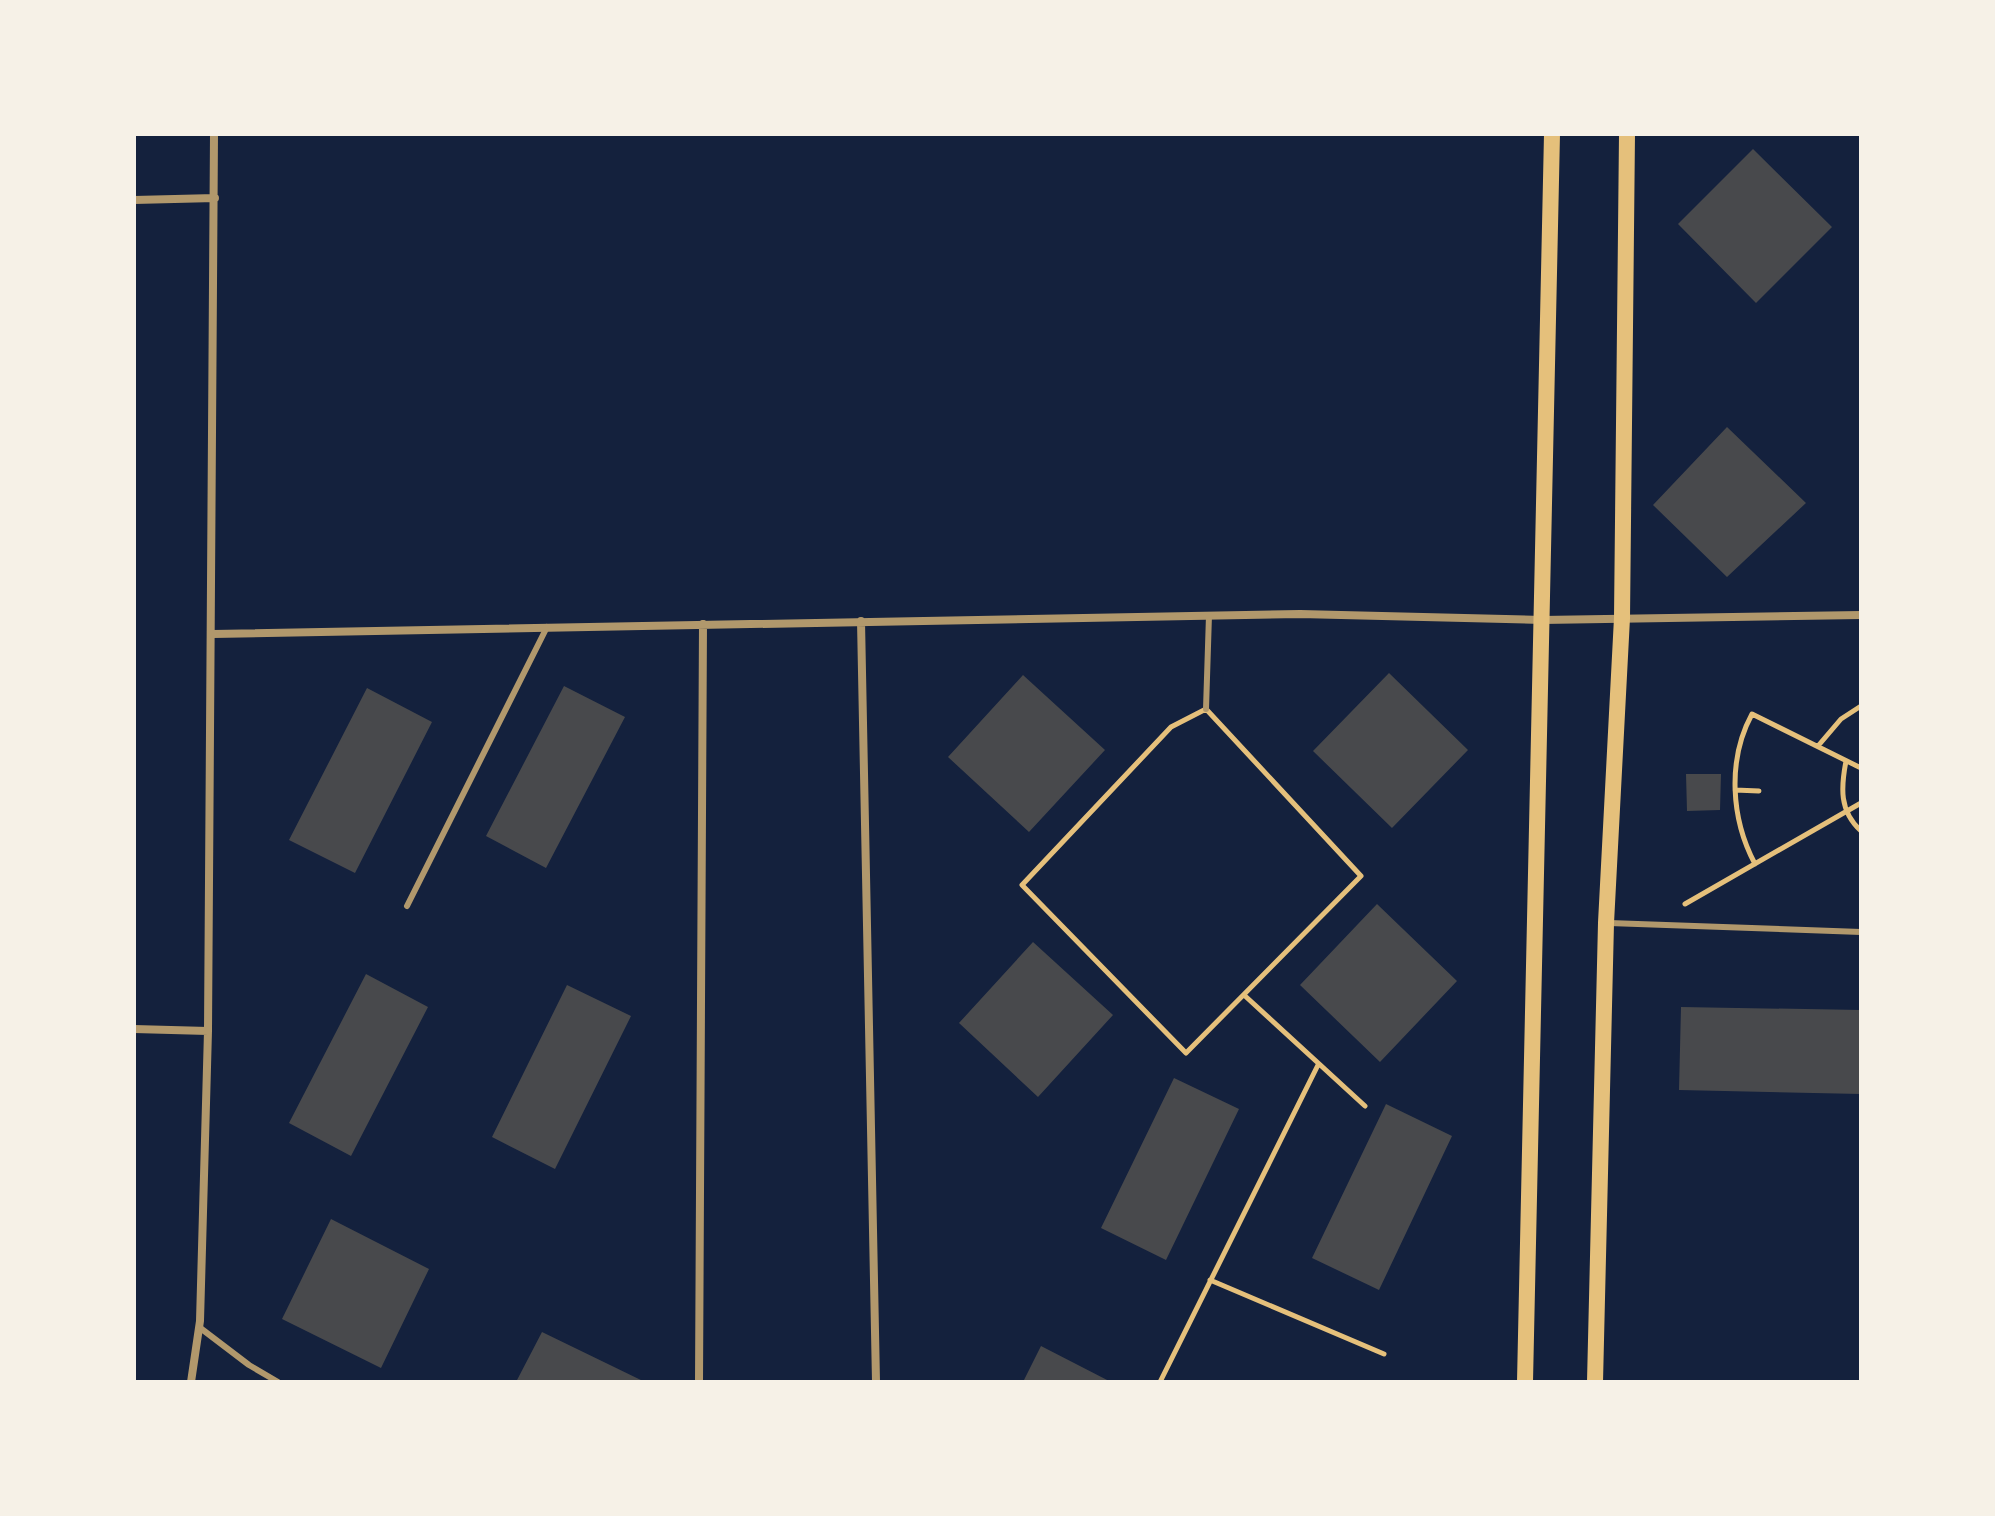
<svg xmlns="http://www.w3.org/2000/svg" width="1995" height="1516" font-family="'Fira Sans',sans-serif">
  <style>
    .building { fill: #48494c }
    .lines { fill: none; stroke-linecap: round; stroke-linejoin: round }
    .path { stroke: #e5c07b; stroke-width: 5 }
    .service { stroke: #b1986c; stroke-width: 6 }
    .minor { stroke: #b1986c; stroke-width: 8 }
    .secondary { stroke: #e5c07b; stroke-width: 16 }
  </style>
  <rect width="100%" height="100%" fill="#14213d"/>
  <path class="building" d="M1753 149 1832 227 1756 303 1678 224Z
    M1727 427 1806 503 1727 577 1653 505Z
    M1389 673 1468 750 1392 828 1313 751Z
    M1023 675 1105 750 1029 832 948 757Z
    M564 686 625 717 546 868 486 836Z
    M367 688 432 722 355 873 289 840Z
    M1686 774H1721L1720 810 1687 811Z
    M1377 904 1457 981 1380 1062 1300 985Z
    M1033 942 1113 1015 1038 1097 959 1023Z
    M366 974 428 1007 351 1156 289 1123Z
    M567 985 631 1016 555 1169 492 1137Z
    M1681 1007 1861 1010V1094L1679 1090Z
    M1174 1078 1239 1109 1166 1260 1101 1228Z
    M1386 1104 1452 1136 1379 1290 1312 1258Z
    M331 1219 429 1269 381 1368 282 1319Z
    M542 1332 645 1382H516Z
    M1041 1346 1111 1382H1023Z"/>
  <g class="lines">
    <path class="path" d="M1206 709 1361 876 1186 1053 1022 885 1171 727Z
      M1818 746 1841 719 1861 706
      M1846 761C1841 787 1839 811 1861 831
      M1735 790 1759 791
      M1755 864C1731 819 1727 760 1752 714L1861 768
      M1685 904 1861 803
      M1244 995 1365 1106
      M1210 1280 1384 1354
      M1160 1382 1318 1065"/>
    <path class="service" d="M1206 709 1209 615
      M407 906 547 627
      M1609 923 1861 932
      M199 1327 249 1365 278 1382"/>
    <path class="minor" d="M134 200 215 198
      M861 621 876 1382
      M213 634 1300 614 1542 620 1861 615
      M134 1029 208 1031
      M191 1382 200 1321 208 1031 214 134
      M699 1382 703 624"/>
    <path class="secondary" d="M1525 1382 1552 134
      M1595 1382 1606 923 1622 618 1627 134"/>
  </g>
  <rect width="1995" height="1516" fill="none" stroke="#f6f1e7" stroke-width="272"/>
</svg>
